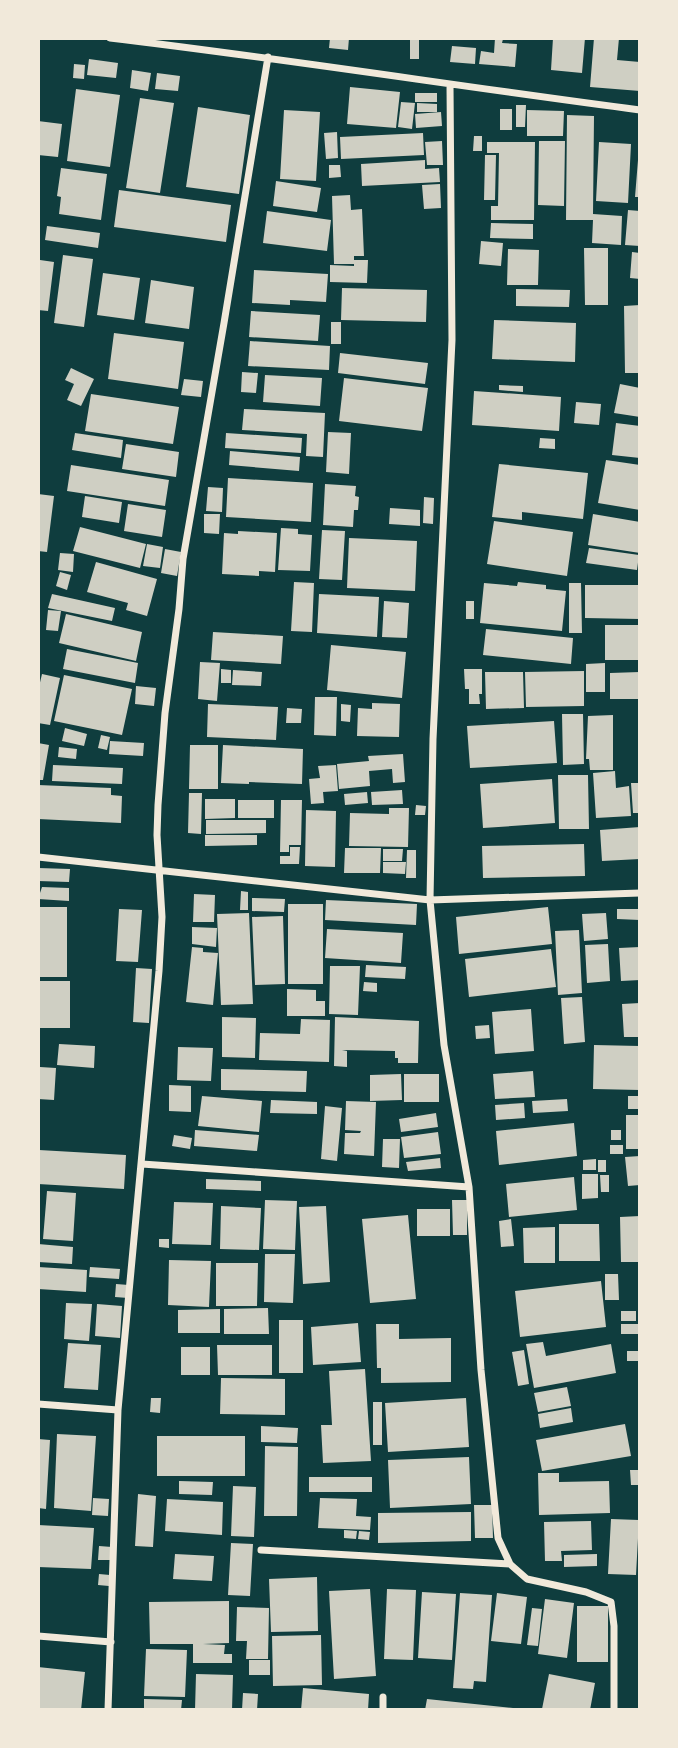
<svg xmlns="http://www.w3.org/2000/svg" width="678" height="1748" font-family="'IBM Plex Sans',sans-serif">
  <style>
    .building { fill: #cfcfc3 }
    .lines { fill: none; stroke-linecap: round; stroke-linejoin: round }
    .minor { stroke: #f1e9da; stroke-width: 7 }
  </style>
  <rect width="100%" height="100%" fill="#0f3d3e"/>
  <path class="building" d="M330 38H349L348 50 329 48Z
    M410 38H419V59H410Z
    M495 38 503 39 502 43 517 44 515 67 479 64 481 51 494 53Z
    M553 38H585L582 73 551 70Z
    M594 38H619L617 60 640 62V91L590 87Z
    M452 46 476 48 475 64 450 62Z
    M89 59 118 63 116 78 87 75Z
    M74 64 85 65 84 79 73 78Z
    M132 70 151 73 148 91 130 88Z
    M157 73 180 76 178 91 155 89Z
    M350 87 400 92 396 128 347 124Z
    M76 89 120 95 110 167 67 161Z
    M415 93H437V102H415Z
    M140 98 174 103 160 193 126 188Z
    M401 102 415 103 412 129 398 127Z
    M417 103 437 104V112H417Z
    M516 105H526L525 127H516Z
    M198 107 250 115 239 194 186 187Z
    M500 109H512V130H500Z
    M284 110 320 112 316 181 280 179Z
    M527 110 564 111 563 136H527Z
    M441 112 442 126 416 128 415 114Z
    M567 115 594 116 593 214 622 216 621 245 592 243 593 220H566Z
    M38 121 62 124 58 157 38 155Z
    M337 132 338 158 326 159 324 133Z
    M423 133 424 155 341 159 340 137Z
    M474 136H482V151H473Z
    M442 141 443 165H427L425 142Z
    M539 141H565L564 206 538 205Z
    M487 142H535L534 220H491V206H498L499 153H487Z
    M599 142 631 144 628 203 596 201Z
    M485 155H496L495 200H484Z
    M425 160V169L439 168 440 182 362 186 361 164Z
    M638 160H640V197H635Z
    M329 165H340L341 177 329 178Z
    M61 168 107 174 101 220 59 214 61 197 57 196Z
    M276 181 321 188 317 212 273 206Z
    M440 184 441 208 424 209 422 185Z
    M119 190 231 205 226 242 114 227Z
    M350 195 351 210 362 209 364 256H354V260H368L367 283 330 282V265L354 266V264H334L332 196Z
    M628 210 640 211V246L625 245Z
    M267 211 331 220 327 251 263 243Z
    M491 223 533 224V239L490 238Z
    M47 226 100 233 98 248 45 240Z
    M481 241 503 243 501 266 479 264Z
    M584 248H608V305H585Z
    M508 249 539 250 538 285H507Z
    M632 252 640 253V279L630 278Z
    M63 255 93 259 84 327 54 323Z
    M40 260 54 262 48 311 38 310Z
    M254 270 328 274 326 302 290 300V305L252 303Z
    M103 273 140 278 134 320 97 315Z
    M151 280 194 287 189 329 145 323Z
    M342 288 427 290 426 322 341 320Z
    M516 289 570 290 569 307 516 306Z
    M640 305V373H625L624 306Z
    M251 311 320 315 318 341 249 337Z
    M494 320 576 323 575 362 492 359Z
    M331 322H341V344H331Z
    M114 333 184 342 178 389 108 379Z
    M250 341 330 346 329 370 248 366Z
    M340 353 428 363 425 384 338 373Z
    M71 368 94 379 81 406 67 400 74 384 65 380Z
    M242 372 258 373 256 393 241 392Z
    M265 375 322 378 320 406 263 402Z
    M344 378 428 388 422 431 339 421Z
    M184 379 203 381 201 397 181 395Z
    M620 384 640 388V417L614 413Z
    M499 385 523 386V392L499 390Z
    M474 391 561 397 559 431 472 425Z
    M91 394 179 407 173 444 85 431Z
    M576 402 601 404 599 425 574 423Z
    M244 409 325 413 323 457 306 456 307 434 242 430Z
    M616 423 640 426V458L612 455Z
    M328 432 351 433 349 474 326 472Z
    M75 433 123 440 121 458 72 450Z
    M226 433 302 438 301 453 225 448Z
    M540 438 555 439V449L539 448Z
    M126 444 179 452 176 477 122 469Z
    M230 451 300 457 299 471 229 465Z
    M606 460 640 465V510L598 503Z
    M499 464 588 473 583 519 522 512V520L492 517Z
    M71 465 169 480 165 506 67 491Z
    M228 478 313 483 311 522 226 517Z
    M325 484 356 486 355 496 359 497 358 510H354L353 527 323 525Z
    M208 487 223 488 222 512 206 511Z
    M38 494 54 496 47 552 38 551Z
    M85 496 122 502 119 523 82 517Z
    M424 497 434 498 433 524 423 523Z
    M128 504 166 510 162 537 124 531Z
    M390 508 420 510V526L389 524Z
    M204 514H220L219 534 204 533Z
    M593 514 640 522V553L588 545Z
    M494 521 573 532 567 576 487 564Z
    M80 527 146 544 140 568 73 551Z
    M281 528 298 529V534L312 535 310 571 278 570Z
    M322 530 345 531 342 580 319 579Z
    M238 531 277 533 275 572 259 571V576L222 574 224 533 238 534Z
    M349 538 417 541 415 591 347 588Z
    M147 544 163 547 160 568 143 566Z
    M589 548 639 555 637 570 586 563Z
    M165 549 181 552 177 576 161 573Z
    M60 553 74 554 73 572 58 570Z
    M96 562 157 579 147 616 126 610 128 603 87 592Z
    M60 572 71 575 67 590 56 586Z
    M294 582 314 583 312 632 291 631Z
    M518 582 546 585V589L566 591 562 631 480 623 484 583 517 586Z
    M569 583H581L582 633H569Z
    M585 585H640V619L585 618Z
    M52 594 115 608 112 621 48 608Z
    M319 594 379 597 377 637 317 633Z
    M384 601 409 603 407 638 382 637Z
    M466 601H474V619H466Z
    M48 610 61 611 58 631 46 630Z
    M66 614 142 632 136 661 59 643Z
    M605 625H640V660H605Z
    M486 629 573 638 571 664 483 655Z
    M213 632 283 636 281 664 211 660Z
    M331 645 406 652 402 698 327 690Z
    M67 649 138 663 135 683 63 669Z
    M200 662 220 663 217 701 198 699Z
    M605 663V692H586V664Z
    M221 669 231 670V683H221Z
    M464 669H482V694H479L480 704H469V689H465Z
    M233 670 262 672 261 686 232 685Z
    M584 671V706L526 707 525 672Z
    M485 672H523L524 708 486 709Z
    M640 672V699H610V673Z
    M42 674 60 678 50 725 38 723V691Z
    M64 675 132 689 122 735 54 721Z
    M136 686 156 688 154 706 135 704Z
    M315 697H337L336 736 314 735Z
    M372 703 400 704 399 737 357 736 358 708 372 709Z
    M208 704 278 707 276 740 207 737Z
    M341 704 351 705 350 722 341 721Z
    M287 708 302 709 301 723H286Z
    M562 714H583L584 764 563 765Z
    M613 715V770H590L589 759H586L588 716Z
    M554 721 557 763 470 768 467 726Z
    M65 728 87 734 84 746 62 741Z
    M101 735 110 737 107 750 98 748Z
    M110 741 144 743 143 756 109 754Z
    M38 743 49 745 43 780H38Z
    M190 745H218V789H189Z
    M223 745 303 749 302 784 249 782V784L221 783Z
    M59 747 77 749 76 759 58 757Z
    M403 754 405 782 393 783 392 769 369 771 370 786 339 789 337 764 369 761 368 756Z
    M53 765 123 768 122 784 52 781Z
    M336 765 338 791 323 792 324 803 311 804 309 779 320 778 318 766Z
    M615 771 616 788 629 786 631 816 596 818 593 773Z
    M558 775H588L589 829H559Z
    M552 779 555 823 483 828 480 784Z
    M631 783H640V813H633Z
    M38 785 111 788V795L122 796 121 823 38 819Z
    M402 790 403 804 372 805 371 792Z
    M367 792 368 803 345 805 344 794Z
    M189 793H202L201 834 188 833Z
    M205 799H235V818L205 819Z
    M238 800H274V818H238Z
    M281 800H302L301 845H289V852H280Z
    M416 805 426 806 425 815H415Z
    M389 808H409L408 847 349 846 350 813 389 814Z
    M306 810 336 811 335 867 305 866Z
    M206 820H266V833L206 834Z
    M640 827V859L602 861 600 830Z
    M205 835H257V845L205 846Z
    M584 844 585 876 483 878 482 846Z
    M290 847H300L299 864H280V856H290Z
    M345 848H381L380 873H344Z
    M383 849H403L402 861H383Z
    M407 850H416V878H406Z
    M383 862H406L405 874 383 873Z
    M38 868 70 869 69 882 38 881Z
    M42 887 69 888V901L38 899Z
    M241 891 248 892V910H240Z
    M194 894 215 895 214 922H193Z
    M252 898 285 899 284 912 252 911Z
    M326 900 417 904 416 925 325 920Z
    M288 904H323V984H288Z
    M38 907H67V977H38Z
    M548 907 552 944 459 954 456 917Z
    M119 909 142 910 138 962 116 961Z
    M617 909H640V920L617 919Z
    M249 913 253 1004 221 1005 217 914Z
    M606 913 608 939 584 941 582 914Z
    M283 916 285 984 255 985 252 917Z
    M192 927 217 928 216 947 192 944Z
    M327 929 403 933 401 963 325 958Z
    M579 930 582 993 558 995 555 931Z
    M608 944 610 981 587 983 585 945Z
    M192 947 203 948V952L218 953 213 1005 186 1002Z
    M640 947V980L621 981 619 948Z
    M551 949 556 987 469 997 465 959Z
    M366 965 406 967 405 979 365 977Z
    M330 966H360L358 1015 329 1014Z
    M136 968 152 969 149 1023 133 1022Z
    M38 981H70V1028H38Z
    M364 982 377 983V992L363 991Z
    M287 989 316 990V1001H325V1016H287Z
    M582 997 585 1042 564 1044 561 998Z
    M640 1003V1037H624L622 1004Z
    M531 1009 534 1051 495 1054 492 1012Z
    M222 1017 256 1018 255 1058 222 1057Z
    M335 1017 419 1021 418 1063H398V1058H395V1051L342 1050 347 1051V1067L334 1066Z
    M301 1019 330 1020 329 1062 259 1060 260 1033 300 1034Z
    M489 1025 490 1038 476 1039 475 1026Z
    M59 1044 95 1046 94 1068 57 1065Z
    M594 1045 640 1046V1090L593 1089Z
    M178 1047 213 1048 211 1081 177 1080Z
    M40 1067 56 1068 54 1100 38 1099Z
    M221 1069 307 1071 306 1092 221 1090Z
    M533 1071 535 1097 495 1099 493 1074Z
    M401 1074 402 1100 370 1101V1075Z
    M404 1074H439V1102H404Z
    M169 1085 191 1086V1112L169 1111Z
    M202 1096 262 1101 259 1132 198 1126Z
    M628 1096H640V1109H628Z
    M567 1099 568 1111 533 1113 532 1101Z
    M271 1100 317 1102V1114L270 1113Z
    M346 1101 376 1102 374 1156 344 1154 345 1133H360L361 1131 345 1130Z
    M524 1103 525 1118 496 1120 495 1105Z
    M325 1106 342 1108 337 1161 321 1159Z
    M436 1113 438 1127 401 1132 399 1119Z
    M626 1115H640V1149H626Z
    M574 1123 577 1156 499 1165 496 1131Z
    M195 1130 259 1135 257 1151 194 1146Z
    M611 1130H621V1140H611Z
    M438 1132 441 1154 404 1158 401 1137Z
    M174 1135 192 1138 190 1149 172 1146Z
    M383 1139H400L399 1168 382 1167Z
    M610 1145H623V1154H610Z
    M39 1150 126 1155 124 1189 38 1184Z
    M640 1156V1185L628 1186 625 1157Z
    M440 1158 441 1168 408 1171 406 1162Z
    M596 1159V1170H583V1160Z
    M598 1160H606V1172H598Z
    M582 1174H598V1198L582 1199Z
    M600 1175H609V1192H601Z
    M574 1177 577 1210 509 1217 506 1184Z
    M206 1179 261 1181V1191L206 1189Z
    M47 1191 76 1193 73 1241 43 1239Z
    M265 1200 297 1201 295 1250 263 1249Z
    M452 1200H467V1235H453Z
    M174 1202 213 1203 211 1245 172 1244Z
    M221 1206 261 1208 259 1250 220 1249Z
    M326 1206 330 1282 303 1284 299 1207Z
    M417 1209H450V1236H417Z
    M408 1215 416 1299 370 1303 362 1219Z
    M640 1216V1262H621L620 1217Z
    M511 1219 514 1246 501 1247 499 1221Z
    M559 1224H599L600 1261H559Z
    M555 1227V1263H524L523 1228Z
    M159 1239H169V1248L159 1247Z
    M38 1244 73 1247 72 1264 38 1262Z
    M265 1254H295L293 1303 264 1302Z
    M169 1260 211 1261 209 1307 168 1305Z
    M216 1263H258L257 1306H216Z
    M38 1267 87 1270 86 1292 38 1289Z
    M90 1267 120 1269 119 1279 89 1277Z
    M605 1274H618L619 1300H605Z
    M601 1281 606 1327 520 1337 515 1291Z
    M116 1284 129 1285 128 1298 115 1297Z
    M66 1303 92 1304 89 1341 64 1339Z
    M97 1304 122 1306 120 1338 95 1336Z
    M268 1308 269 1334H224V1309Z
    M220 1309V1333H178V1310Z
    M621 1311H636V1321H621Z
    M279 1320H303V1373H279Z
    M358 1323 361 1362 313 1365 311 1327Z
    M376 1324H399V1339L451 1338V1382L381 1383V1368H377Z
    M621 1324H640V1334H621Z
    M543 1342 546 1356 611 1344 616 1373 534 1388 526 1344Z
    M68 1343 101 1345 98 1390 64 1388Z
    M217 1345H272V1375H218Z
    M181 1347H210V1375H181Z
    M524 1350 529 1384 518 1386 512 1352Z
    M627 1351H638V1361H627Z
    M365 1369 371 1461 323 1463 321 1425H332L329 1371Z
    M221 1378 285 1379V1415L220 1414Z
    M567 1387 571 1406 538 1412 534 1393Z
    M151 1398H161L160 1413 150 1412Z
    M466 1398 469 1447 388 1452 385 1403Z
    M373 1402H382V1445H373Z
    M571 1408 573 1422 540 1428 538 1414Z
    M625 1424 631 1456 542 1471 536 1440Z
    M261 1426 298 1428 297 1443 261 1442Z
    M57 1434 96 1436 91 1511 54 1508Z
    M157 1436H245V1476H157Z
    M38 1439 50 1440 46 1509 38 1508Z
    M265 1446 298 1447 297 1516H264Z
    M469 1457 471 1504 390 1508 388 1460Z
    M630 1470H639V1485H631Z
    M538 1473H559V1482L609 1481 610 1513 539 1515Z
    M309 1477H372V1492H309Z
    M179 1481 213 1482 212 1495 179 1494Z
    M233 1486 256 1487 254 1537 231 1536Z
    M138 1494 156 1496 153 1547 135 1546Z
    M93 1498 109 1499 108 1516 92 1515Z
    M320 1498 357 1499 356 1516 371 1517 370 1530 318 1528Z
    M167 1499 223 1502 222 1535 165 1531Z
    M474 1505H492L493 1538H475Z
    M471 1512V1541L378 1543V1513Z
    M611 1519 639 1520 636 1575 608 1574Z
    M591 1521 592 1550 561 1551 562 1561H545L544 1522Z
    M38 1525 94 1528 91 1569 38 1567Z
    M344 1530 357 1531 356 1539 344 1538Z
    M359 1531 370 1532 369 1540 358 1539Z
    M231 1543 253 1544 250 1596 228 1595Z
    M99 1546 112 1547 111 1560H98Z
    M175 1554 214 1556 212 1581 173 1579Z
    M597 1554V1566L564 1567V1555Z
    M99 1574 110 1575 109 1586 98 1585Z
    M317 1577 318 1631 271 1632 269 1579Z
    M370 1589 376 1676 334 1679 329 1591Z
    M387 1589 416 1590 413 1660 384 1659Z
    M422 1592 456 1594 452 1660 418 1658Z
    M460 1593 492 1595 486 1682 474 1681 473 1689 453 1688Z
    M497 1593 527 1597 521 1644 491 1641Z
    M545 1599 574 1603 567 1658 538 1654Z
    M229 1601V1643L203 1644 225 1645 224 1654H232V1663H193V1644H150L149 1602Z
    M577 1606H608V1662H577Z
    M237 1607 269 1608 268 1659H246L247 1641H236Z
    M532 1608 542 1609 538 1646 527 1645Z
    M321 1635 322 1685 273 1686 272 1636Z
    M146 1649 187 1650 185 1697 144 1696Z
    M249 1660H270V1675H249Z
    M38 1667 85 1672 81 1710H38Z
    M196 1674 233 1675 232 1710H195Z
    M549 1674 595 1683 590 1710 542 1709Z
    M303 1688 369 1694 368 1710H301Z
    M243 1693 258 1694 257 1710H242Z
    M144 1699 182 1700 181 1710H144Z
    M427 1699 513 1708V1710H425Z"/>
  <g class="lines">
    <path class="minor" d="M110 38C287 59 463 87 640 110
      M450 85 452 340 433 739 430 900 444 1045 469 1187 481 1370 498 1538 510 1564 527 1579 586 1592 611 1602 614 1626V1710
      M38 857 430 900 640 893
      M142 1164 469 1187
      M38 1404 118 1410
      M261 1550 510 1564
      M38 1636 111 1642
      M108 1710 118 1410 159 971 162 917 157 835 158 805 165 713 179 609 183 559 224 323 268 57
      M383 1710V1697"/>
  </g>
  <rect width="678" height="1748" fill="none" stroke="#f1e9da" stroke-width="80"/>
</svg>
